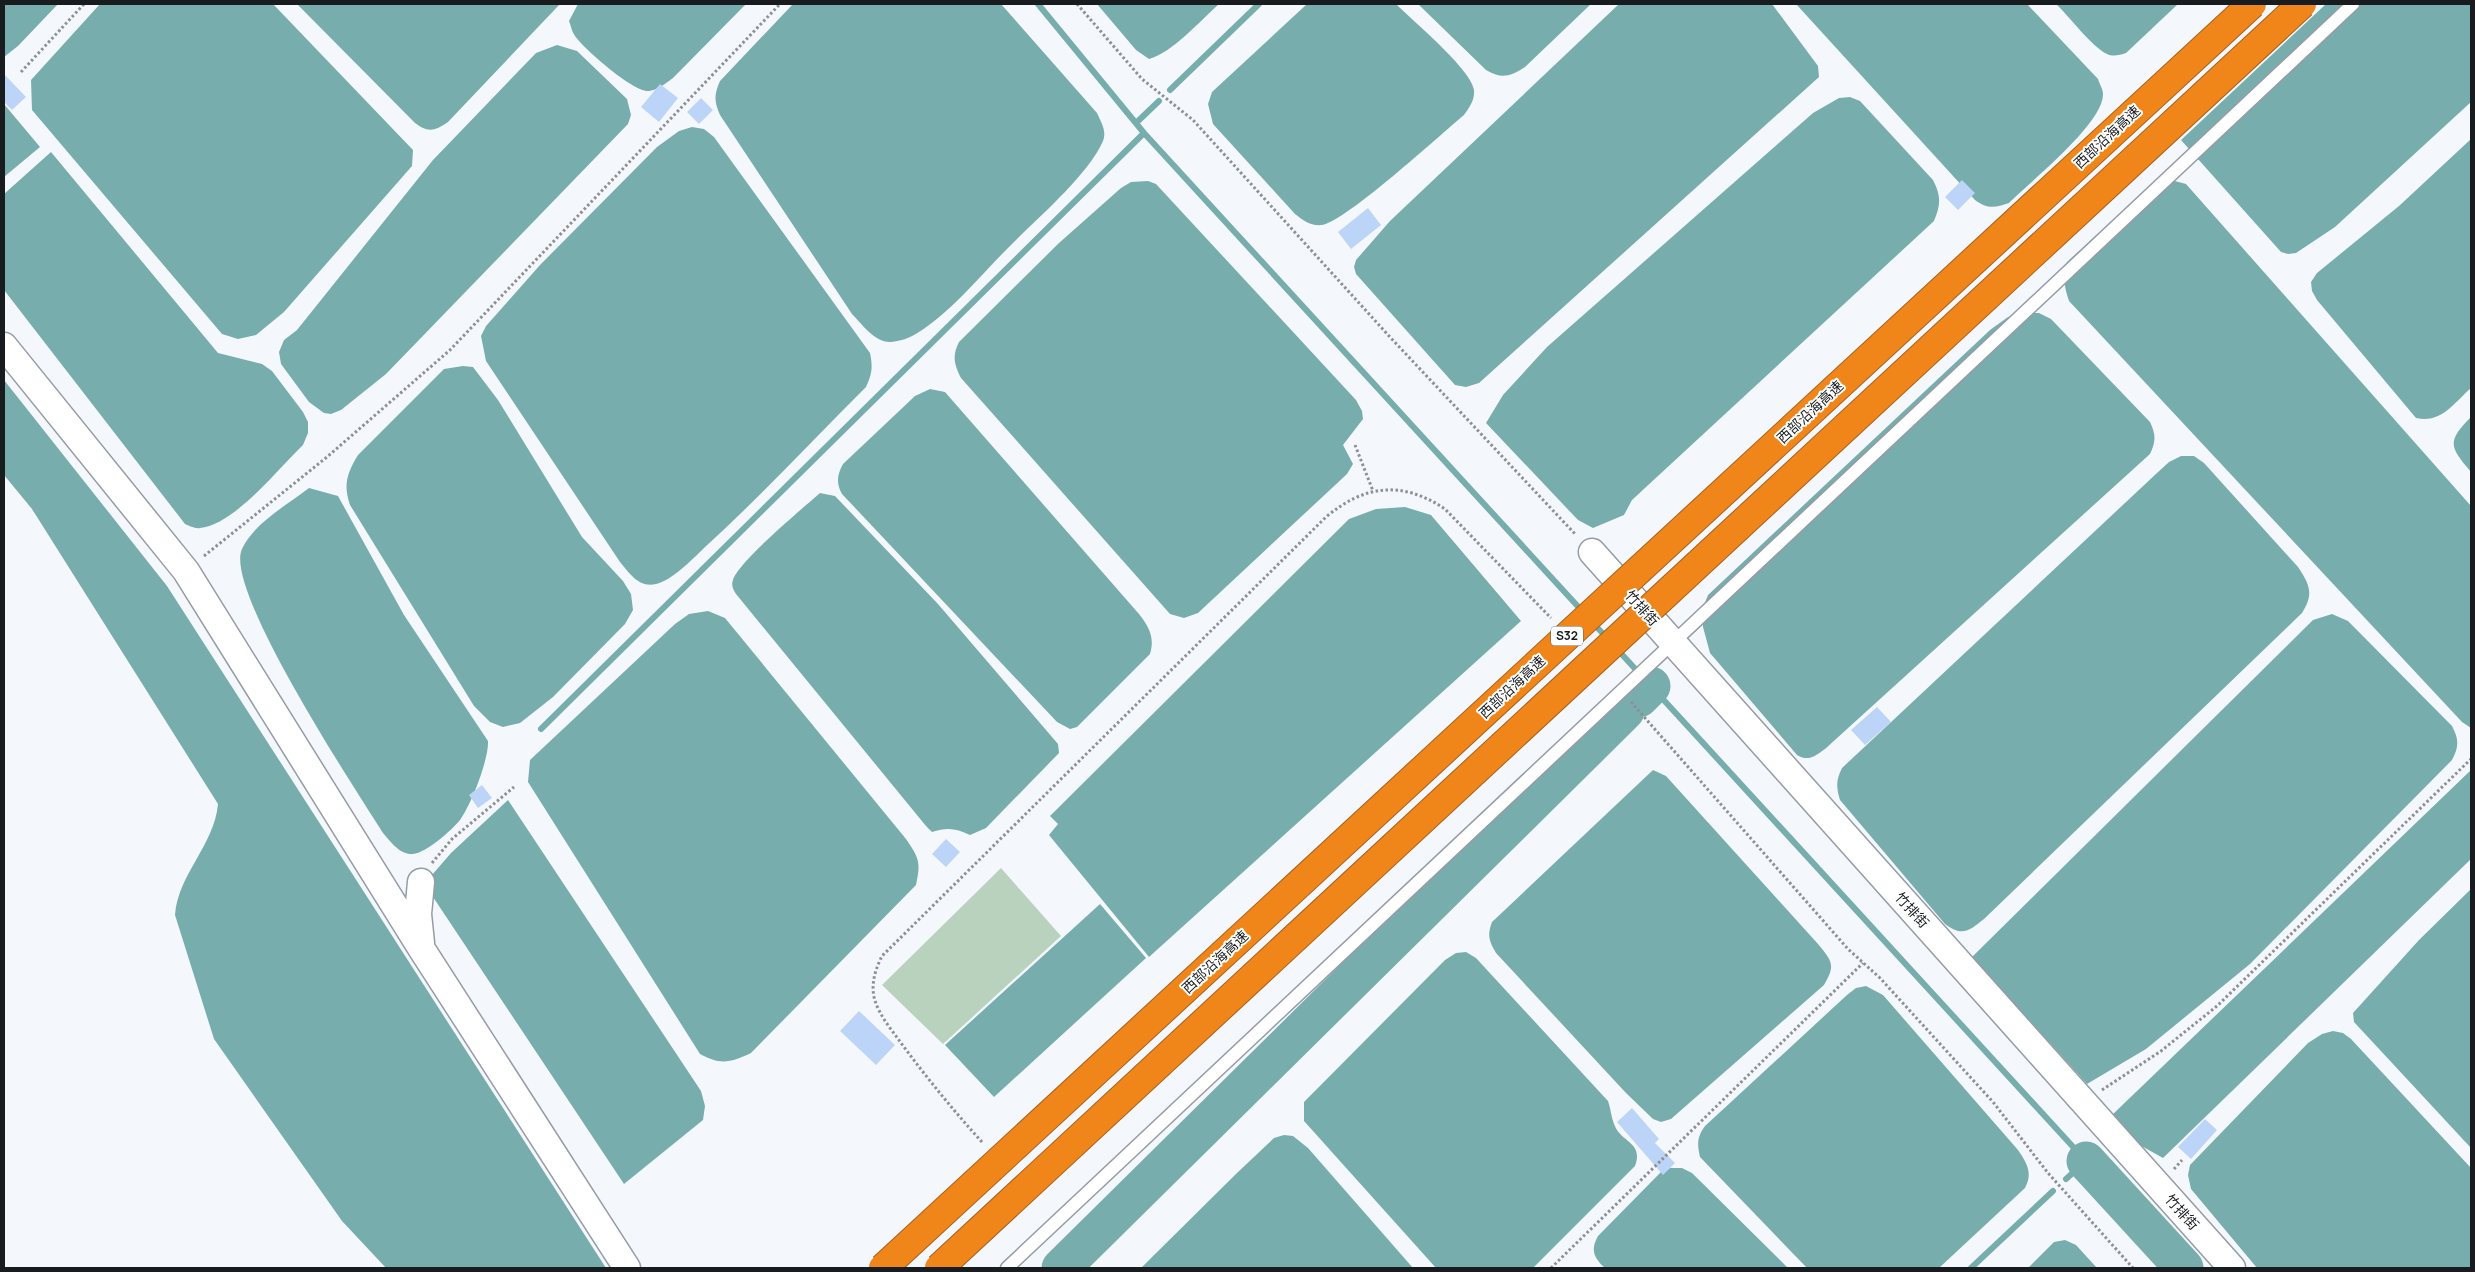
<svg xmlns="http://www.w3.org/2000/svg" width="2475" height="1272" font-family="Manrope,'Noto Sans SC',sans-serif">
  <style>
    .green { fill: #b9d2be }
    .water { fill: #78adad }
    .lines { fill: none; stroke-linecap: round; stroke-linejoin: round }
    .stream { stroke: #78adad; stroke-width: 6 }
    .river { stroke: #78adad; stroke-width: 39 }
    .building { fill: #bbd4f7 }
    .lane-casing { stroke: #969ca5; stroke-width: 15 }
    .street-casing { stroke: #969ca5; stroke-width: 29 }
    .path { stroke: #8d9094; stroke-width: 3; stroke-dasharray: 2.5 2.5; stroke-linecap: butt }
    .lane { stroke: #fff; stroke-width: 12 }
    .street { stroke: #fff; stroke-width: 26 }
    .highway-bridge-casing { stroke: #a5611c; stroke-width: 30; stroke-linecap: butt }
    .highway-bridge { stroke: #f0861a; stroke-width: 28 }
    .labels { text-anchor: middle; stroke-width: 4; stroke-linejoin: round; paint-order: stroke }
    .shield { fill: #fff; stroke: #5e6062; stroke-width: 1 }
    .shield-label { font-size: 12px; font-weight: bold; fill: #191c1f }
    .street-label { font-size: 14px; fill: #191c1f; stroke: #fff }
  </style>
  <rect width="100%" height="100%" fill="#f4f8fd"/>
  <path class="green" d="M1001 868 1061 936 943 1044 882 985Z"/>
  <path class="water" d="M4 4H58L18 46 4 57Z
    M100 4H273L413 150 412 166 284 312 256 335 238 339 222 334 32 110 31 80Z
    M297 4H560L448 122C435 131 428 133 415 123Z
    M578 4H746L673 78C666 83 658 90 649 91 634 93 583 48 575 36 572 32 571 26 569 21Z
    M793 4H1001L1097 113C1101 122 1107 131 1103 141 1087 177 1035 220 1007 249 979 277 952 311 919 332 910 338 901 341 891 342 875 343 862 324 852 314L720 115C714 102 714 94 720 81Z
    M1097 4H1219C1201 20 1172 53 1149 59L1136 50Z
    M1307 4H1396C1412 20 1472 70 1474 90 1475 100 1469 108 1464 115 1440 135 1345 222 1322 225 1310 226 1304 221 1295 214L1213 124 1208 104 1212 92Z
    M1418 4H1591L1525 67C1510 77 1501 79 1486 70Z
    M1619 4H1772L1818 66 1819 77 1479 383 1466 387 1455 385 1356 274 1354 267 1356 260 1390 221Z
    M1796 4H2027L2098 79C2099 83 2103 89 2103 94 2104 123 2030 182 2009 203 1995 208 1987 209 1975 200Z
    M2056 4H2178L2126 53C2120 55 2113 57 2107 54 2092 47 2069 16 2056 4Z
    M2326 4H2471V102L2335 227 2296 253 2288 254 2281 252 2181 140Z
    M557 45 577 51 627 99 631 115 628 124 386 374 341 410 331 414 324 413 309 402 281 364 279 352 284 340 297 330 433 160 536 53Z
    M1850 97 1860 101 1933 180C1941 196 1941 204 1934 221L1632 500 1624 515 1593 528 1578 520 1486 423 1503 395 1547 347 1813 113 1839 98Z
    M4 104 40 147 4 177Z
    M692 127 704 129 714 137 870 353C873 367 872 374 866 387 812 441 760 497 704 548 693 559 671 581 656 584 639 588 630 574 620 562L486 361 481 336 486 326 540 265 657 147 679 131Z
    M2471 139V388C2454 403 2441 424 2416 418L2317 300 2312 291 2311 282 2317 273 2399 206Z
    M51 152 218 353 262 364 272 371 303 412 308 422V433L303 445C278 469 234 525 200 528 195 529 190 526 185 524L4 290V194Z
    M2171 180 2186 184 2471 506V728L2462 722 2069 301C2064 287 2063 277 2067 262L2146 190Z
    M1148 181 1156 184 1356 400 1362 411 1363 419 1343 445 1353 464 1347 474 1198 613 1184 618 1170 614 961 378C954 364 952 356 959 342L1059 243 1121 188 1131 182Z
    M2024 313H2039L2051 319 2150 422C2156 435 2156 441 2150 454L1825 749C1815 756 1809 762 1797 755L1710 653 1703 627 1702 610 1708 595 1990 330 2008 317Z
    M463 366 473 367 498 400 582 537 623 581 631 594 633 610 625 624 553 697 520 723 503 727 490 722 474 706 350 505C343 485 347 473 358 455L444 369Z
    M4 380 167 586 606 1268H386L342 1221 214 1039 175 915C178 874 214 846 218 804L32 509 4 475Z
    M930 389 945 392 1139 614C1149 627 1155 637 1150 654L1077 727 1070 729 1057 722 842 494C836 483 837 475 843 464L915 396Z
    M2471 417V472C2450 447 2446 442 2471 417Z
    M2181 456H2194L2204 463 2298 567C2310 585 2314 594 2302 613L1984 919C1969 931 1962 937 1945 924L1840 800C1836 787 1836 780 1842 768L2157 473 2169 462Z
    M309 488 338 496 404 615 488 741C489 759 471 805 460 820 452 830 426 853 413 854 400 855 391 842 383 833 356 790 223 589 242 549 254 523 287 505 309 488Z
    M820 493 835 496 938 604 1058 744 1059 753 986 828 970 835C956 828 947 827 932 832L926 826 736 594C733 589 731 585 733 580 738 562 803 508 820 493Z
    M1405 507 1431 515 1521 621 1149 957 1049 835 1058 824 1050 816 1349 519 1376 509Z
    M708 611 725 618 906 839C919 858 921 862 916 885L751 1053C730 1063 720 1065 700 1054L528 782 530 760 675 624 689 614Z
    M2332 614 2348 621 2452 726C2459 739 2459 747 2452 760L2250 964 2146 1049 2087 1084 1972 957 2313 620Z
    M1653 770 1666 776 1818 944C1832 961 1836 965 1824 985L1671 1119 1661 1122 1653 1119 1626 1093 1496 953C1489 941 1487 935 1492 922Z
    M2471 770V859L2163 1158 2129 1139 2111 1116Z
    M508 800 701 1091 705 1106 703 1120 624 1184 433 897 432 875 451 853Z
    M2471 889V1148L2354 1022 2353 1013 2419 940Z
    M1100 904 1146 958 994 1097 945 1045Z
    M1466 952 1476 958 1608 1101C1611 1109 1611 1117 1614 1124 1621 1143 1644 1142 1635 1166L1533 1268H1436L1304 1121V1102L1445 960 1456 953Z
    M1866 986 1883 995 2018 1150C2027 1163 2033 1173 2025 1188L1939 1268H1807L1700 1157C1697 1144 1697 1137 1705 1126L1847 995 1856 988Z
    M2333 1031 2343 1033 2351 1039 2471 1168V1268H2257L2191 1189 2188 1175 2190 1165 2308 1043 2322 1034Z
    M1284 1135 1293 1136 1308 1148 1413 1268H1141L1237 1173 1274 1138Z
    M1670 1168H1682L1692 1173 1788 1268H1605C1594 1258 1590 1250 1598 1236L1661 1172Z
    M2065 1240 2076 1245 2097 1268H2028L2054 1242Z"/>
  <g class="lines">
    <path class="stream" d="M1038 4 1144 133 1583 612
      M1170 90 1259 4
      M1136 123 1159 101
      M1591 621 1608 639
      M1617 649 2086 1161 2066 1179
      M541 729 1144 133
      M1971 1268 2053 1191"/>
    <path class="river" d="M1639 698 1651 686
      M2086 1161 2184 1268
      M1061 1268 1625 711"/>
  </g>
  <path class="building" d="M4 74 26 97 12 110 4 102Z
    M660 84 678 98 659 122 641 107Z
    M701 98 713 110 699 124 687 112Z
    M1962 180 1975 193 1958 210 1945 197Z
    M1368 208 1381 225 1351 249 1338 232Z
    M1877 707 1891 722 1865 745 1851 730Z
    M482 785 492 798 478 808 469 795Z
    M946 839 960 852 946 867 932 854Z
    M859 1011 895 1045 876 1065 840 1031Z
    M1632 1108 1659 1139 1655 1143 1675 1163 1663 1175 1617 1122Z
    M2205 1119 2217 1130 2191 1159 2178 1147Z"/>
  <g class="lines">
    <g class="lane-casing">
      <path id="lane" d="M1007 1268 2353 4"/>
    </g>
    <g class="street-casing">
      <path id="street" d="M4 346 186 571 421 948 627 1268
        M1592 552 2232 1268
        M421 882 418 914 421 943"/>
    </g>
    <path class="path" d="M1077 4 1142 79 1193 120 1389 336 1576 535
      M21 72 84 4
      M1355 445 1373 491
      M204 556 327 457 450 350 780 4
      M1631 702 1848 949 1880 978 1993 1102 2048 1173 2133 1268
      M432 863 452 839 514 787
      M2102 1090 2161 1051 2217 1006 2471 759
      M982 1142C953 1110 927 1078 901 1043 891 1029 878 1014 874 997 871 982 876 968 882 956L1326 517C1364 485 1402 480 1445 509L1551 618
      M2174 1169 2182 1160
      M1551 1268 1863 963"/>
    <use href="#lane" class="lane"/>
    <use href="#street" class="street"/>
    <g class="highway-bridge-casing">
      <path id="highway-bridge" d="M883 1268 2252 4
        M939 1268 2302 4"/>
    </g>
    <use href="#highway-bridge" class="highway-bridge"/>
  </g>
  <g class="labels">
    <rect class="shield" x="1551" y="626.5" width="32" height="19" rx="4"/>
    <g class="shield-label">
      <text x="1567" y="640">S32</text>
    </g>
    <g class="street-label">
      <text transform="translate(2107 137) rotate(-43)" y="5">西部沿海高速</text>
      <text transform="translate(1810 412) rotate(-43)" y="5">西部沿海高速</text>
      <text transform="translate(1642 608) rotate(48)" y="5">竹排街</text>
      <text transform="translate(1512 687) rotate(-43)" y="5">西部沿海高速</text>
      <text transform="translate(1912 910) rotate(48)" y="5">竹排街</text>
      <text transform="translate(1215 962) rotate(-43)" y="5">西部沿海高速</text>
      <text transform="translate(2182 1212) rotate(48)" y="5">竹排街</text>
    </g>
  </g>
  <rect width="2475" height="1272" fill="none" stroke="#191c1f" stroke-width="10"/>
</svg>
